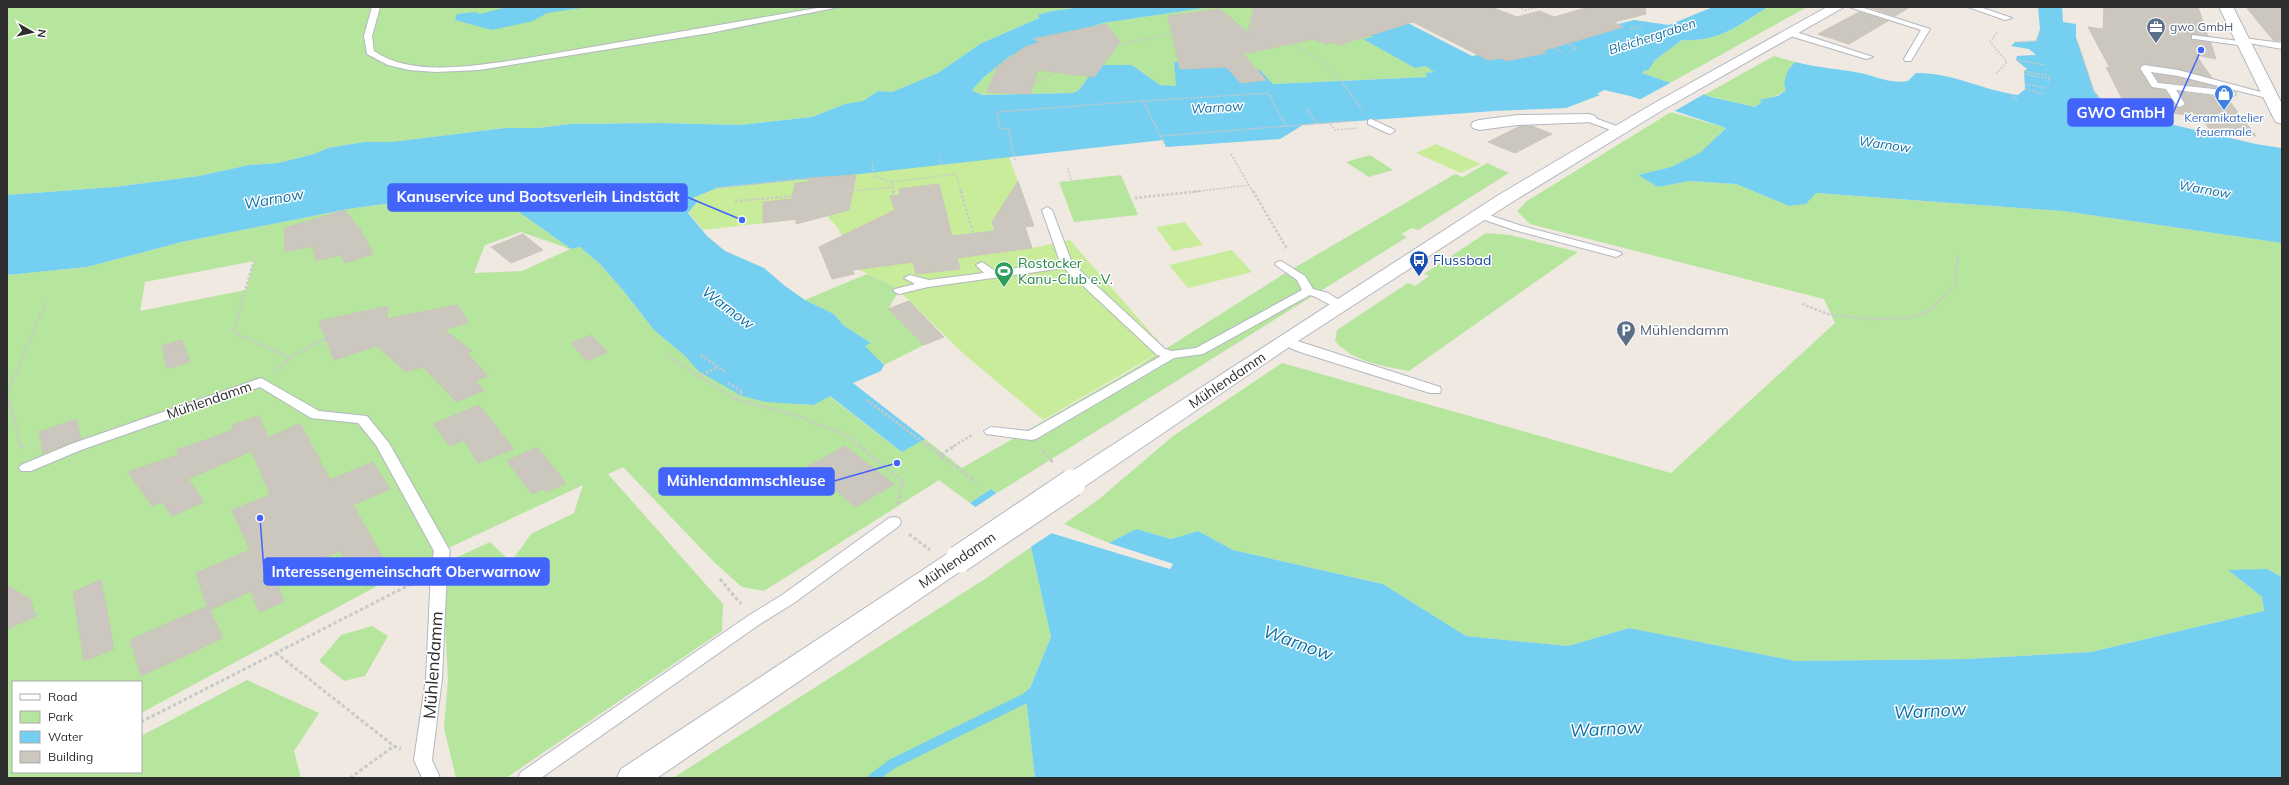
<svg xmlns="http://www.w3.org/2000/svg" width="2289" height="785" font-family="Mulish,sans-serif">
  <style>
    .green { fill: #b6e59e; fill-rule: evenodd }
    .pitch { fill: #c9ec9a }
    .water { fill: #75cff0 }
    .pier { fill: #efe9e1 }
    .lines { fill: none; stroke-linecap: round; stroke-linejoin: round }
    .stream { stroke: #75cff0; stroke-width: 10 }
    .building { fill: #cbc7bf; stroke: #cbc5ba }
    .lane-casing { stroke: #b4b7c1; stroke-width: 2 }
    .street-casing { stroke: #b4b7c1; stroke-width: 2 }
    .secondary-casing { stroke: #b4b7c1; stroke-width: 2 }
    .path-far2 { stroke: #c9c9c9; stroke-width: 1.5; stroke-dasharray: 2 1.5; stroke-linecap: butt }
    .path-far1 { stroke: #c9c9c9; stroke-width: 2.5; stroke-dasharray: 2.5 2; stroke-linecap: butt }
    .path { stroke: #c9c9c9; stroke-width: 3; stroke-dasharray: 3.5 2.5; stroke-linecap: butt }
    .lane { fill: #fff; fill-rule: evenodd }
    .street { fill: #fff; fill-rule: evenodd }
    .secondary { fill: #fff; fill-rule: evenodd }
    .secondary-bridge-casing { stroke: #b4b7c1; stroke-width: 29; stroke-linecap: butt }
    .secondary-bridge { stroke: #fff; stroke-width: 27 }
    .labels { text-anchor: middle; stroke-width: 3; stroke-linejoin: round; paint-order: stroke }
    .far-service-label { font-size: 12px; fill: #4e5e75; stroke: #fff; text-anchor: start }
    .far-shop-label { font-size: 12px; fill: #366cbe; stroke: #fff }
    .far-water-label { font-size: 13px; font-style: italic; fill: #0d6fa3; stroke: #fff }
    .transit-label { font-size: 14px; fill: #164399; stroke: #fff; text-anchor: start }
    .leisure-label { font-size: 14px; fill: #27864d; stroke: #fff; text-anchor: start }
    .service-label { font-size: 14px; fill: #4e5e75; stroke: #fff; text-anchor: start }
    .street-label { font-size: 14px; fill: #2e2e2e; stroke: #fff }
    .water-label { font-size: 15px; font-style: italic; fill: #0d6fa3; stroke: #fff }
    .near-street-label { font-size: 17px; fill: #2e2e2e; stroke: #fff }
    .near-water-label { font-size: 18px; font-style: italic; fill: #0d6fa3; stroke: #fff }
    .leader { fill: none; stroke: #4264fb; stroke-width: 1.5 }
    .callout-dot { fill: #4264fb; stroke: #fff; stroke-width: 1.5 }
    .callout { fill: #4264fb; stroke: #4264fb; stroke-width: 1.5 }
    .callout-label { font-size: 15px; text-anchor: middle; font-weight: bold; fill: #fff }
  </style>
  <rect width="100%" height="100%" fill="#efe9e1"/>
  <path class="green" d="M7 7H1082L1052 11 1038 15 1039 18 980 44 938 73 892 92 878 91 864 101 845 104 812 117 740 125 660 123 570 124 538 128H505L391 142H364L328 148 314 154 278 163 249 165 199 176 114 187 7 195Z
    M1211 7H1285L1365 33 1374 37 1364 39 1415 68 1426 66 1435 72 1426 73 1429 77 1273 84 1260 70 1247 71 1174 62 1177 86 1160 85 1132 65H1097L1079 90 1073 93 982 95 972 90 983 78 1010 56 1079 31 1103 23Z
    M1768 7H1807L1670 83 1642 73 1645 70 1648 71 1655 60 1682 40C1719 42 1739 26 1768 7Z
    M1774 56 1795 62 1788 70 1786 90C1776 97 1766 99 1755 107L1704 95Z
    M1671 112 1726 128C1716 135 1710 147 1700 154 1682 166 1659 170 1638 175L1658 187 1689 181 1736 184 1789 206 1806 204 1815 193 2063 211 2282 243V577L2267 569 2229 571 2262 597 2264 611 2091 652 1966 659 1795 661 1629 628 1568 646 1466 636 1383 584 1233 550 1198 531 1171 539 1136 529 1109 543 1064 524 1098 500 1173 436 1282 363 1671 473 1835 323 1824 299 1530 224 1517 211 1527 201Z
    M1370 155 1393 170 1369 177 1346 162Z
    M1487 163 1509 173 1418 230 1412 228 1401 234 1407 237 997 493 991 489 970 503 939 480 764 591 742 587 714 562 623 467 608 474 723 604 722 631 506 778H456L444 728 448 680 442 564 490 542 511 562 531 534 574 513 583 485 442 551 141 713V682H13V772H141V736L247 680 319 713 294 751 301 778H7V275L87 267 182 242 348 209 406 201H484L512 207 571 249 580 247 600 264 622 289 654 330 685 356 698 371 796 404 814 405 829 396 902 452 925 439 962 468 1137 367 1287 272 1455 174 1463 177ZM521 232 570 249 522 271 474 273 485 245ZM254 261 246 290 140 311 145 282Z
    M1121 175 1138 215 1074 222 1059 182Z
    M1486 233 1510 235 1578 252 1409 371C1381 365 1355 363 1335 341L1337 330 1408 283 1415 286 1429 276 1424 274Z
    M867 274 893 285 899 291 888 309 924 345 884 365 864 346 871 343 843 325 834 314 805 300Z
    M1031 547 1051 637 1026 698 1035 778H673L985 579Z
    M372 626 388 636 365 676 344 681 319 661 341 635Z"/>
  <path class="pitch" d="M1436 144 1481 164 1461 173 1416 153Z
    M1009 157 1034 226 1025 227 1032 248 1070 240 1165 349 1043 420 966 356 893 285 857 269 838 228 827 216 703 230 688 212 697 202 693 198 717 188Z
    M1185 222 1203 245 1173 251 1156 227Z
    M1232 250 1252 272 1188 288 1169 265Z"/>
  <path class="water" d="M507 7H588L547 13 533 21 492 30 455 20 457 14 475 12 480 14Z
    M1082 7H1211L1103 23 1079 31 1010 56 983 78 972 90 982 95 1073 93 1079 90 1097 65H1132L1160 85 1176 86 1174 62 1235 60 1247 71 1260 70 1273 84 1428 77 1425 73 1434 72 1426 66 1415 68 1363 39 1373 37 1365 33 1284 7 1497 8 1454 23 1402 20 1472 56 1569 37 1634 20 1669 25 1713 7H1768C1738 26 1719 42 1682 40L1655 60 1648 71 1645 70 1642 73 1711 97 1755 107 1762 102 1759 100 1778 96 1786 90 1784 83 1788 70 1795 62C1818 68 1842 69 1865 74 1879 78 1894 84 1908 81L1916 73C1955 73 1981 90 2018 95L2025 89 2024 71 2027 69 2016 60 2017 56 2036 55 2029 49 2011 46 2015 42 2036 41 2040 29 2038 7H2062L2063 22 2076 24V37L2094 91 2109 110 2256 144 2281 148 2282 243 2063 211 1816 193 1806 204 1789 206 1736 184 1689 181 1658 187 1638 175 1671 167 1700 153 1726 128 1630 96 1604 90 1597 94 1600 95 1566 108 1494 111 1303 125 1280 139 1166 147 1163 140 860 174 717 188 693 198 697 202 688 213 707 236 725 251 764 268 785 286 805 300 834 314 843 325 871 343 865 346 884 365 881 371 853 383 925 439 902 452 830 396 814 405 766 402 742 396 698 371 685 356 654 330 622 289 600 264 580 247 571 249 512 207 484 201H406L348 209 182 242 87 267 7 275V195L114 187 199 176 249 165 278 163 314 154 328 148 364 142H391L505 128H538L570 124 660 123 740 125 812 117 845 104 863 101 878 91 892 92 938 73 980 44 1039 18 1038 15 1052 11Z
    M991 489 1051 533 1170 569 1173 564 1109 543 1136 529 1171 539 1198 531 1233 550 1383 584 1466 636 1568 646 1629 628 1795 661 1966 659 2091 652 2264 611 2262 597 2228 570 2267 569 2282 577V778H1035L1026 698 1051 637 1031 547 970 503Z"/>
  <path class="pier" d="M1672 82 1706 93 1671 113 1637 101Z
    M998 492 1052 531 1169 567 1170 566 1108 545 1107 543 1173 564 1170 569 1052 533 1029 548 974 508Z"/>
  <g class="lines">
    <path class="stream" d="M873 778 892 764 1026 698 1034 691"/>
  </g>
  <path class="building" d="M1262 7H1491L1517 17 1540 11 1554 17 1589 7H1645L1646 14 1614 22 1623 27 1542 51 1546 53 1506 61 1501 58 1488 60 1413 22 1339 45 1332 42 1327 44 1313 39 1243 54 1266 80 1241 83 1226 67 1180 69 1168 16 1220 9 1248 33 1254 8Z
    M1868 7H1910L1895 16Z
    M2104 7H2198L2208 36 2192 34 2190 39 2211 43 2216 59 2196 55 2212 78 2178 69 2144 64 2139 69 2151 88 2165 90 2176 107 2180 108 2186 104 2179 92 2227 98 2256 136 2210 130 2201 117 2126 107 2106 67 2110 68 2088 27 2103 29Z
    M2246 7H2282V41L2273 40Z
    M1859 12 1888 21 1849 44 1818 34Z
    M1106 24 1120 42 1094 77 1038 70 1030 94 987 92 998 66 1025 47 1040 42 1033 39Z
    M2154 74 2178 77 2220 88 2159 82Z
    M1520 126H1532L1552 134 1515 153 1488 142Z
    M856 175 849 210 796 224V219L763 223V202L792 199 795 183 808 182 809 178Z
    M1018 181 1034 226 1025 227 1032 248 957 258 960 269 916 274 913 262 853 270 854 274 832 279 819 247 895 210 890 196 900 195 899 189 939 184 952 236 995 231 992 222Z
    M345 210 357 227H359L373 254 345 263 341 255 316 261 312 246 285 252V228Z
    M523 234 543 250 511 263 491 247Z
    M909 301 944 337 924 345 888 309Z
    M457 305 469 322 444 330 472 351 467 353 488 376 476 381 484 390 457 402 423 367 406 372 377 346 334 360 319 321 388 306 387 319Z
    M591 335 608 352 587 361 571 343Z
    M182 340 190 362 167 369 162 346Z
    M479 405 514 449 478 463 464 440 450 446 433 424Z
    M259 416 268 438 300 423 330 480 373 462 390 489 353 505 387 565 355 580 340 551 276 580 284 602 259 612 251 591 210 610 223 638 141 676 130 640 207 606 196 573 250 550 232 510 270 495 252 451 188 479 204 502 172 516 162 502 152 506 128 472 178 455 177 450 233 430 232 425Z
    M76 419 81 439 43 453 39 432Z
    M845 446 894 484 856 507 807 467Z
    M537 447 566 483 546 492 543 489 532 494 507 461Z
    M101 580 114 649 84 661 73 592Z
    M7 585 30 599 36 616 7 629Z"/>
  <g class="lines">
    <g class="lane-casing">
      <path id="lane" d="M372 7H380L372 36 374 51C412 78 478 65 522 59L823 7H839L710 33 479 70 436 72 409 70 388 65 367 54 364 36Z
        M1849 7H1861L1930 29 1911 61H1905L1904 59 1921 30Z
        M1968 7H1980L2012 18 2005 20Z
        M1787 31H1793L1873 57 1866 59 1787 35Z
        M2192 35 2239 41 2243 38 2282 43V49L2249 43 2245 46 2195 39H2192Z
        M2144 65 2178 70 2276 96 2271 99 2178 76 2151 72 2158 83 2232 91 2236 94 2232 97 2176 90 2185 104 2180 107 2177 106 2166 89 2152 87 2140 68Z
        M1589 116 1622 128 1624 130 1619 133 1586 121V117Z
        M1371 119 1393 129 1395 131 1390 134 1387 133 1368 124V120Z
        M1047 207 1052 210 1072 263 1165 349 1172 351 1196 348 1302 290 1297 280 1277 266 1275 264 1277 262 1281 261 1305 276 1313 289 1328 293 1347 305 1345 308C1334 310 1321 298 1310 295L1203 354 1174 358 1036 439 1031 440 986 434 984 431 991 427 1029 431 1161 356 1157 355 1064 268 928 287 899 294 893 291 895 289 915 284 904 278 910 275 929 280 984 273 976 265 982 262 995 271 1060 262 1042 210Z
        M1480 212 1522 226 1620 252 1622 254 1616 257 1514 230 1476 217 1475 215Z
        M1285 337 1440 387 1441 390 1440 393H1430L1300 352 1281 344 1279 341 1281 338Z
        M261 378 319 411 367 416 389 443 450 551 447 570 442 678 432 760 440 778H422L414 760 426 678 431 570 434 551 376 445 358 423 311 418 260 387 81 450 31 471H21L19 468 21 465 71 444Z
        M894 517 899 518 901 522 899 526 794 603 760 624 541 778H518L521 772 748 616 782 595 889 518Z"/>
    </g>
    <g class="street-casing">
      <path id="street" d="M2219 7H2233L2282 104V124L2276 122 2274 119Z
        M1589 114 1595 116 1597 119 1595 122 1518 125 1479 130 1473 128 1471 125 1473 122 1479 120 1518 115Z"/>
    </g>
    <g class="secondary-casing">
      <path id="secondary" d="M1827 7H1844L1661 111 1509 204 1292 345 1081 489 1072 491 1063 489 1060 483 1063 477 1497 196 1651 105Z
        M959 550 968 552 972 559 968 566 657 778H617L621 769 950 552Z"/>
    </g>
    <path class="path-far2" d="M1518 7 1525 10 1539 7
      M1613 7 1621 11 1625 9
      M1630 29 1643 26
      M1552 37 1576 48 1571 51
      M1539 40 1562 52
      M2015 42 2036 41 2039 33
      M2078 43 2094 91 2109 110
      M2016 60 2045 65
      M2024 71 2050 76
      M1996 74 2007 62 1990 42 1998 31
      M2024 74 2049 79V84
      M1035 83 1105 47 1195 30 1256 29 1274 32 1320 60 1340 79 1362 110
      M2025 84 2046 88
      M2025 89 2044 94
      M2011 94 2018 102
      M1306 108 1317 124
      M1330 124 1335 130 1358 128
      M1161 136 1351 121
      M1166 147 1143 101 1268 93 1286 126
      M1231 154 1253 192
      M939 156 941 165
      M1015 160 1008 128 1000 129 997 112 1143 101
      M872 162 874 176 892 182
      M1068 168 1071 181
      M717 188 808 178
      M842 192 893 187
      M894 192 892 182 956 174 961 192
      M1192 192 1250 185"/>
    <path class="path-far1" d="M893 191 906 264
      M961 191 978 251
      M1253 191 1286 247 1285 250
      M794 196V212
      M1135 198 1201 191
      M735 201 853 191
      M254 260 233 332 290 358
      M1802 304 1828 314 1868 319 1908 318 1930 310 1956 283 1958 250
      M701 355 727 373
      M668 356 733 398 801 417 847 436 859 446
      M275 371 290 358 322 340 414 320
      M698 377 718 367
      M728 383 743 392 733 398
      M867 400 928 446
      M21 446 7 394 46 301
      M954 446 972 435"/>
    <path class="path" d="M21 445 22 450
      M858 445 903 482 898 504
      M927 445 977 483
      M1043 450 1054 464
      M940 455 956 445
      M909 534 930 550
      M720 579 741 604
      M276 653 394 746 401 749
      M141 722 417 581
      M350 778 394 746"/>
    <use href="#lane" class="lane"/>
    <use href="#street" class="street"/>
    <use href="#secondary" class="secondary"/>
    <g class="secondary-bridge-casing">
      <path id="secondary-bridge" d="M959 559 1072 483"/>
    </g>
    <use href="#secondary-bridge" class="secondary-bridge"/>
  </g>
  <defs>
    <g id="office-pin" transform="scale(1)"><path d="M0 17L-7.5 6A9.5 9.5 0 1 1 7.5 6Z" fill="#5c6f8a" stroke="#fff"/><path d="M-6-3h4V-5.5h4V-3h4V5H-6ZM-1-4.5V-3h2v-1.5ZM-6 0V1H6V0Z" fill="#fff"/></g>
    <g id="shop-pin" transform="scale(1)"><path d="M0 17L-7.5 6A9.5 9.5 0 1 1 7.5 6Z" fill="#3f7fe0" stroke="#fff"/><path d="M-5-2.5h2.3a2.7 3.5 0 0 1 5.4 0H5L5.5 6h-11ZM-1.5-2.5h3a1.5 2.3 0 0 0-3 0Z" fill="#fff"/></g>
    <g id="bus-pin" transform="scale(1)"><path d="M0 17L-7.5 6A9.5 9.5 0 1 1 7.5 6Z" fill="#1a4fb4" stroke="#fff"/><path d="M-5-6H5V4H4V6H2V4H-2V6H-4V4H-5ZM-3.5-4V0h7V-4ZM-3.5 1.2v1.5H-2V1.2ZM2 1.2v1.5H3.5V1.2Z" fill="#fff"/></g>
    <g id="stadium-pin" transform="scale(1)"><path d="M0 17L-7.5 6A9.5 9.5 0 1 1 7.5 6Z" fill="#2e9e5b" stroke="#fff"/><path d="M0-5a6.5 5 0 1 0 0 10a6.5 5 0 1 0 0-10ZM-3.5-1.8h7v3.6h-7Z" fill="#fff"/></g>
    <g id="parking-pin" transform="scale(1)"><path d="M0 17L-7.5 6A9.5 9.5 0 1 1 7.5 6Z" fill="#5c6f8a" stroke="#fff"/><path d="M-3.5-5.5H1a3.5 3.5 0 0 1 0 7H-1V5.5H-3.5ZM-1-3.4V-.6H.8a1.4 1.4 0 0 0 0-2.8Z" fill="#fff"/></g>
  </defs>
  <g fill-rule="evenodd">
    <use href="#office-pin" x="2156" y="27"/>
    <use href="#shop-pin" x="2224" y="94"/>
    <use href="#bus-pin" x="1419" y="260"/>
    <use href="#stadium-pin" x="1004" y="271"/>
    <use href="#parking-pin" x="1626" y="330"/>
  </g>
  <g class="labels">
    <g class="far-service-label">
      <text x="2170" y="31">gwo GmbH</text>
    </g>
    <g class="far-shop-label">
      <text x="2224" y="122">Keramikatelier<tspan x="2224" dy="14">feuermale</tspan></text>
    </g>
    <g class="far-water-label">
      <text transform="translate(1652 36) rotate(-18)" y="5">Bleichergraben</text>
      <text transform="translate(1217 107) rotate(-4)" y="5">Warnow</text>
      <text transform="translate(1885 144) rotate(8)" y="5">Warnow</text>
      <text transform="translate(2205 189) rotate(10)" y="5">Warnow</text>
    </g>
    <g class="transit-label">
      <text x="1433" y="265">Flussbad</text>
    </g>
    <g class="leisure-label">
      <text x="1018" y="268">Rostocker<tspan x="1018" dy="16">Kanu-Club e.V.</tspan></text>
    </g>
    <g class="service-label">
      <text x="1640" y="335">Mühlendamm</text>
    </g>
    <g class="street-label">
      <text transform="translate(1227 380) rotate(-34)" y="5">Mühlendamm</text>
      <text transform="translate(209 400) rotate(-19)" y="5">Mühlendamm</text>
      <text transform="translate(957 560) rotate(-34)" y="5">Mühlendamm</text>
    </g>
    <g class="water-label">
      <text transform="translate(274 199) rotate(-10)" y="5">Warnow</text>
      <text transform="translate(728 308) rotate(37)" y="5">Warnow</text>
    </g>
    <g class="near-street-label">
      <text transform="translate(433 665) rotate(-86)" y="6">Mühlendamm</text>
    </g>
    <g class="near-water-label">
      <text transform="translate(1298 643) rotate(20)" y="6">Warnow</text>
      <text transform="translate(1930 711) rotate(-3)" y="6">Warnow</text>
      <text transform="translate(1606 729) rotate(-3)" y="6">Warnow</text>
    </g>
  </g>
  <path class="leader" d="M2201 50L2173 113M742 220L687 197M897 463L834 481M260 518L264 571"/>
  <g class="callout-dot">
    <circle cx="2201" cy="50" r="4"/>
    <circle cx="742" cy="220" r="4"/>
    <circle cx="897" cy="463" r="4"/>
    <circle cx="260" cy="518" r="4"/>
  </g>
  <g class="callout">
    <rect x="2068" y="99" width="105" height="27" rx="4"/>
    <rect x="388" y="184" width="299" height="27" rx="4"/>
    <rect x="659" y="468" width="175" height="27" rx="4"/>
    <rect x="264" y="558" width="285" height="27" rx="4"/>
  </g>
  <g class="callout-label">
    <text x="2121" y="118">GWO GmbH</text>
    <text x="538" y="202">Kanuservice und Bootsverleih Lindstädt</text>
    <text x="746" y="486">Mühlendammschleuse</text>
    <text x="406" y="577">Interessengemeinschaft Oberwarnow</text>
  </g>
  <rect width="2289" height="785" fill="none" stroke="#2e2e2e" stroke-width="16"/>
  <rect x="12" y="681" width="130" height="92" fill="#ffffff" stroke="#ababab"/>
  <rect x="20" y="694" width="20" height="6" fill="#ffffff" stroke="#ababab"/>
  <text x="48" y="701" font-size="12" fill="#2e2e2e">Road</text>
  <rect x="20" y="711" width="20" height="12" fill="#b6e59e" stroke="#ababab"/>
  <text x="48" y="721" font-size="12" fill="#2e2e2e">Park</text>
  <rect x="20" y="731" width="20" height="12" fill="#75cff0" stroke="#ababab"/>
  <text x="48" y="741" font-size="12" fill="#2e2e2e">Water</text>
  <rect x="20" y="751" width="20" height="12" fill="#cbc7bf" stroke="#ababab"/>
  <text x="48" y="761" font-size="12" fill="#2e2e2e">Building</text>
  <g transform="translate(32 32) rotate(98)" stroke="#ffffff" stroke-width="3" paint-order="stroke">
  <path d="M0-3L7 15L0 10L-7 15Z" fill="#2e2e2e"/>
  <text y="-6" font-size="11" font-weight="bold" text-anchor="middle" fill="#2e2e2e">N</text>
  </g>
</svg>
